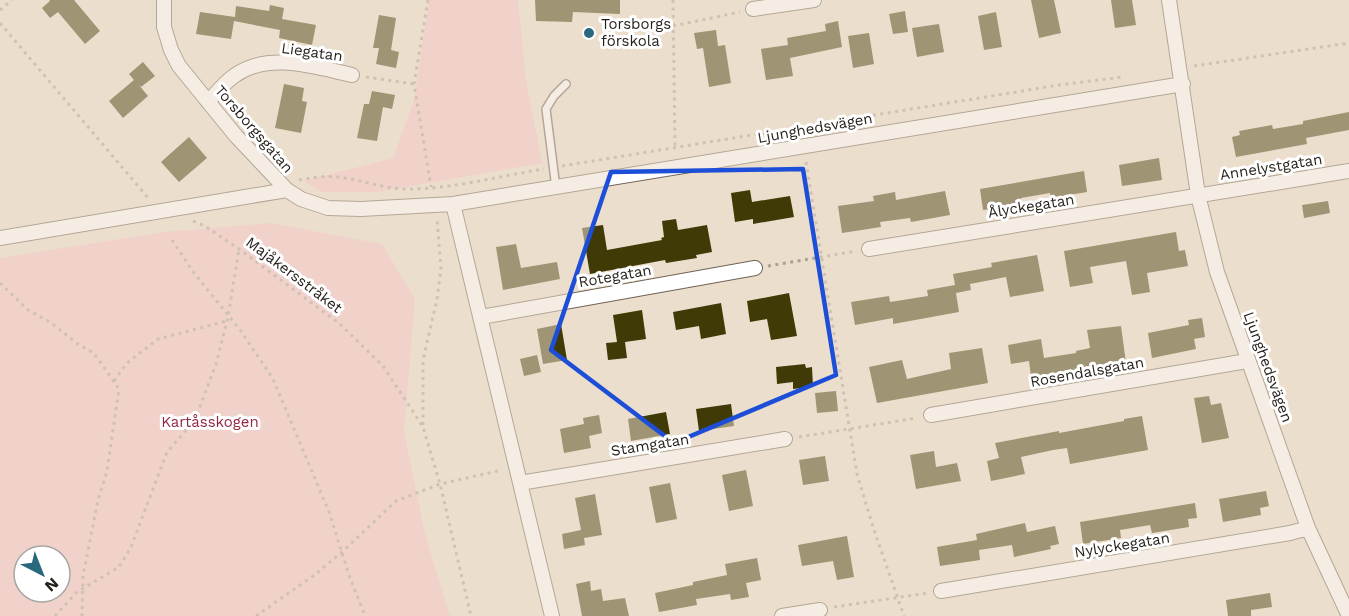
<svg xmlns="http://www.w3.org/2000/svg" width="1349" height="616" font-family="'Work Sans',sans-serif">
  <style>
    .green { fill: #f5c3c9; fill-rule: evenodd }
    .building { fill: #403a07 }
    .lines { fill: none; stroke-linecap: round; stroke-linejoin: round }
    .lane-casing { stroke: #706354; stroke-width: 10 }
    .street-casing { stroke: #706354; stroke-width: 16 }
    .path { stroke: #aca193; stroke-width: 3; stroke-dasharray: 3 4.5; stroke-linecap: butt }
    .lane { stroke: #fff; stroke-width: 7 }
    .street { stroke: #fff; stroke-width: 14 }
    .marked { fill: none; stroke: #1d4ed8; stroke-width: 4.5; stroke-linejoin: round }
    .poi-dot { fill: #2a687e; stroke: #fff; stroke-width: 2 }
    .labels { text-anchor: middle; stroke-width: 6; stroke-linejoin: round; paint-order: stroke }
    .poi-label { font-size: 15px; fill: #241f19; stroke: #fff; text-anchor: start }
    .street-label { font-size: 15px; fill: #241f19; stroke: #fff }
    .park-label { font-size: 15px; fill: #932841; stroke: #fff }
  </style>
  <rect width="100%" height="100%" fill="#ecdecc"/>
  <path class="green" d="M429 0H518L526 80 542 163 379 192H321L304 181 393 158 414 100Z
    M272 223 382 244 415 299 404 431 426 538 450 616H0V258L164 232ZM24 556H60V592H24Z"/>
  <path class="building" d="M49 0H74L100 31 85 44 58 12 50 18 42 8 50 1Z
    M535 0H620V14L573 12 572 22 536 21Z
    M1031 0H1054L1061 33 1039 38Z
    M1111 0H1132L1136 25 1115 28Z
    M270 5 284 8 282 19 316 25 312 45 279 38 280 30 234 21 231 39 196 34 200 12 235 17 236 6 269 11Z
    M905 11 908 32 893 34 889 14Z
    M996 12 1002 47 984 50 978 16Z
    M379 15 396 18 391 50 399 52 396 68 376 64 379 48H373Z
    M838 21 842 47 790 58 793 76 766 80 761 49 788 45 787 38 826 31 825 24Z
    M939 24 944 52 917 57 912 28Z
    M716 30 718 46 725 45 731 83 709 87 703 48 697 49 694 33Z
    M869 33 874 64 853 68 848 36Z
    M143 62 155 76 141 87 138 84 148 96 123 118 109 101 134 80 129 74Z
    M284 84 304 88 302 101 307 102 301 133 275 128Z
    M372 91 395 95 392 109 383 107 377 141 357 138 364 104H369Z
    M1349 112V130L1306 138 1307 144 1236 157 1232 137 1240 135 1239 131 1272 125 1273 129 1303 124V121Z
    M189 137 207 158 179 182 161 162Z
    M1159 158 1162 180 1122 186 1119 165Z
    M1084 171 1087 192 1051 198 1050 193 1021 198 1022 205 983 210 980 189Z
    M750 190 752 202 790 196 794 217 753 224V219L735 222 731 193Z
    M945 191 950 215 911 222 910 218 880 222 881 227 842 233 838 206 874 201 873 196 895 192 896 200Z
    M1328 201 1330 213 1304 218 1302 205Z
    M676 219 678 230 707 225 712 252 696 255 697 258 666 263 665 260 590 274 582 228 603 225 607 250 662 240 661 238 664 237 662 221Z
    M1176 232 1179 251 1185 250 1188 266 1147 273 1150 292 1132 295 1126 261 1090 267 1093 283 1070 287 1064 251Z
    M516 244 521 268 557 262 560 279 503 290 496 247Z
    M1037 255 1044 291 1010 297 1006 277 970 284 971 290 956 293 959 312 893 324V318L855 325 851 302 889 296 890 302 928 296 927 290 955 285 953 274 992 267 991 263Z
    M789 293 797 336 771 340 767 319 750 322 747 301Z
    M721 303 726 334 701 339 699 326 676 330 673 312Z
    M642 310 646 339 625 342 627 358 608 360 606 343 617 342 613 315Z
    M1202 318 1205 337 1194 339 1196 349 1152 358 1148 333 1189 325 1188 320Z
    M561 324 567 360 543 364 537 329Z
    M1121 326 1126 363 1031 377 1029 361 1011 364 1008 345 1041 339 1044 358 1076 353V351L1090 348 1087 330Z
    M982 348 988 383 877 403 869 367 902 360 907 379 951 369 949 353Z
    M537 355 541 372 524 376 520 359Z
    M805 364 806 368 812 367 813 387 793 389V382L777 384 776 367Z
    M836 391 838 411 817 413 815 393Z
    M1209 396 1211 405 1221 403 1229 438 1202 443 1194 398Z
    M731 404 734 426 699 431 696 409Z
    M666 412 670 434 631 441 628 419Z
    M599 415 602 433 589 436 591 448 564 453 560 429 584 424 583 418Z
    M1142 416 1148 450 1070 464 1067 448 1053 450 1021 457 1025 474 991 481 987 461 999 458 995 443 1059 431V433L1124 421V419Z
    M934 451 936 467 957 463 961 481 916 489 910 455Z
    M825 456 829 481 803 485 799 460Z
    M746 470 753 506 729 511 722 475Z
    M670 483 677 519 656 523 649 487Z
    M1266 491 1269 506 1260 508 1261 515 1223 522 1219 499Z
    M595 494 602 535 584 538 585 545 564 549 562 534 581 530 575 498Z
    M1195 503 1197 518 1188 519 1189 527 1152 533 1150 525 1120 530 1121 538 1083 544 1080 522Z
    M1025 523 1027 532 1055 526 1059 544 1050 546 1051 549 1014 557 1012 545 979 550 980 560 940 566 937 547 977 540 976 534Z
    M847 536 854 577 837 580 833 561 802 566 798 545Z
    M757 558 761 580 746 583 749 597 731 600 730 594 696 599 697 605 659 612 655 593 693 585V582L727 575 725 564Z
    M590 581 591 591 601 589 603 601 625 598 629 616H582L576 584Z
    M1270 593 1272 607 1251 610V616H1228L1226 600Z"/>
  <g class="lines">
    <g class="lane-casing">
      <path id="lane" d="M556 188 546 109 554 96 566 84"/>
    </g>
    <g class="street-casing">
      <path id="street" d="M164 0V27L171 50 179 66 236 136 287 190 301 199 328 208 361 209 453 204 1183 84
        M1169 0 1198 195 1217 272 1308 528 1349 616
        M753 9 814 0
        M208 102C216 93 224 83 234 76 268 51 315 67 352 75
        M453 204 552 616
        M0 238 287 190
        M869 249 1349 171
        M481 317 755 268
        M931 415 1247 361
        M520 483 785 439
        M941 591 1290 533 1308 528
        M782 616 820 610"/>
    </g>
    <path class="path" d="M428 0 414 84 431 187
      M673 0 675 148
      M0 10 12 0
      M0 23 149 199
      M673 26 740 12
      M1194 66 1349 43
      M366 77 414 84
      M806 162 857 474 874 530 904 616
      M562 166 1059 85 1122 77
      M299 180C314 177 330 175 345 178 365 181 382 188 403 189 449 190 499 176 544 169
      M193 221 205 226 239 249 340 324 383 366 423 427 440 484 471 616
      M172 240 194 273 241 331 273 379 329 512 349 575 365 616
      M768 266 857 251
      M0 283 28 310 50 322 79 345 94 353 119 389 107 471 98 500 83 576 82 616
      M114 381 127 363 158 339 227 321
      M423 425V360L437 299 441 269 437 218
      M799 437 917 418
      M834 607 928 593
      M55 616 77 592 119 567 131 547 167 452 195 420 216 364 228 317 239 249
      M256 616 316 574 342 552 396 501 440 484 502 470"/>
    <use href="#lane" class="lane"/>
    <use href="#street" class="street"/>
  </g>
  <path d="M0 0H1349V616H0ZM803 169 836 375 674 443 551 350 611 172Z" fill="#ecdecc" fill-opacity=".55" fill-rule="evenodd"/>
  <path class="marked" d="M803 169 836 375 674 443 551 350 611 172Z"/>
  <circle class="poi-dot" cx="589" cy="33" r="6"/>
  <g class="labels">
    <g class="poi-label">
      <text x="601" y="29">Torsborgs<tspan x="601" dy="17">förskola</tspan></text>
    </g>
    <g class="street-label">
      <text transform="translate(312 52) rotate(8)" y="5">Liegatan</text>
      <text transform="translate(815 128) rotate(-10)" y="5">Ljunghedsvägen</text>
      <text transform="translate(254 129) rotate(49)" y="5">Torsborgsgatan</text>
      <text transform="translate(1271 167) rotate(-9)" y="5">Annelystgatan</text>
      <text transform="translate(1031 206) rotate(-9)" y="5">Ålyckegatan</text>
      <text transform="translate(294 275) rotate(37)" y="5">Majåkersstråket</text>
      <text transform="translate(615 276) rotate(-10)" y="5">Rotegatan</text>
      <text transform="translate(1268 367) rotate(70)" y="5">Ljunghedsvägen</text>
      <text transform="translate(1087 372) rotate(-10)" y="5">Rosendalsgatan</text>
      <text transform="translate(650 445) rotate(-9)" y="5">Stamgatan</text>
      <text transform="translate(1122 545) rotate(-9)" y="5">Nylyckegatan</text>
    </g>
    <g class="park-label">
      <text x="210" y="427">Kartåsskogen</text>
    </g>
  </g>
  <g transform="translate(42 574) rotate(138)"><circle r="28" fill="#ffffff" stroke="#a7a5a3" stroke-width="1.5"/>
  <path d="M0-4.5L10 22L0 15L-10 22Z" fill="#2a687e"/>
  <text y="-9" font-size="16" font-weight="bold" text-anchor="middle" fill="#241f19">N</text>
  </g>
</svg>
